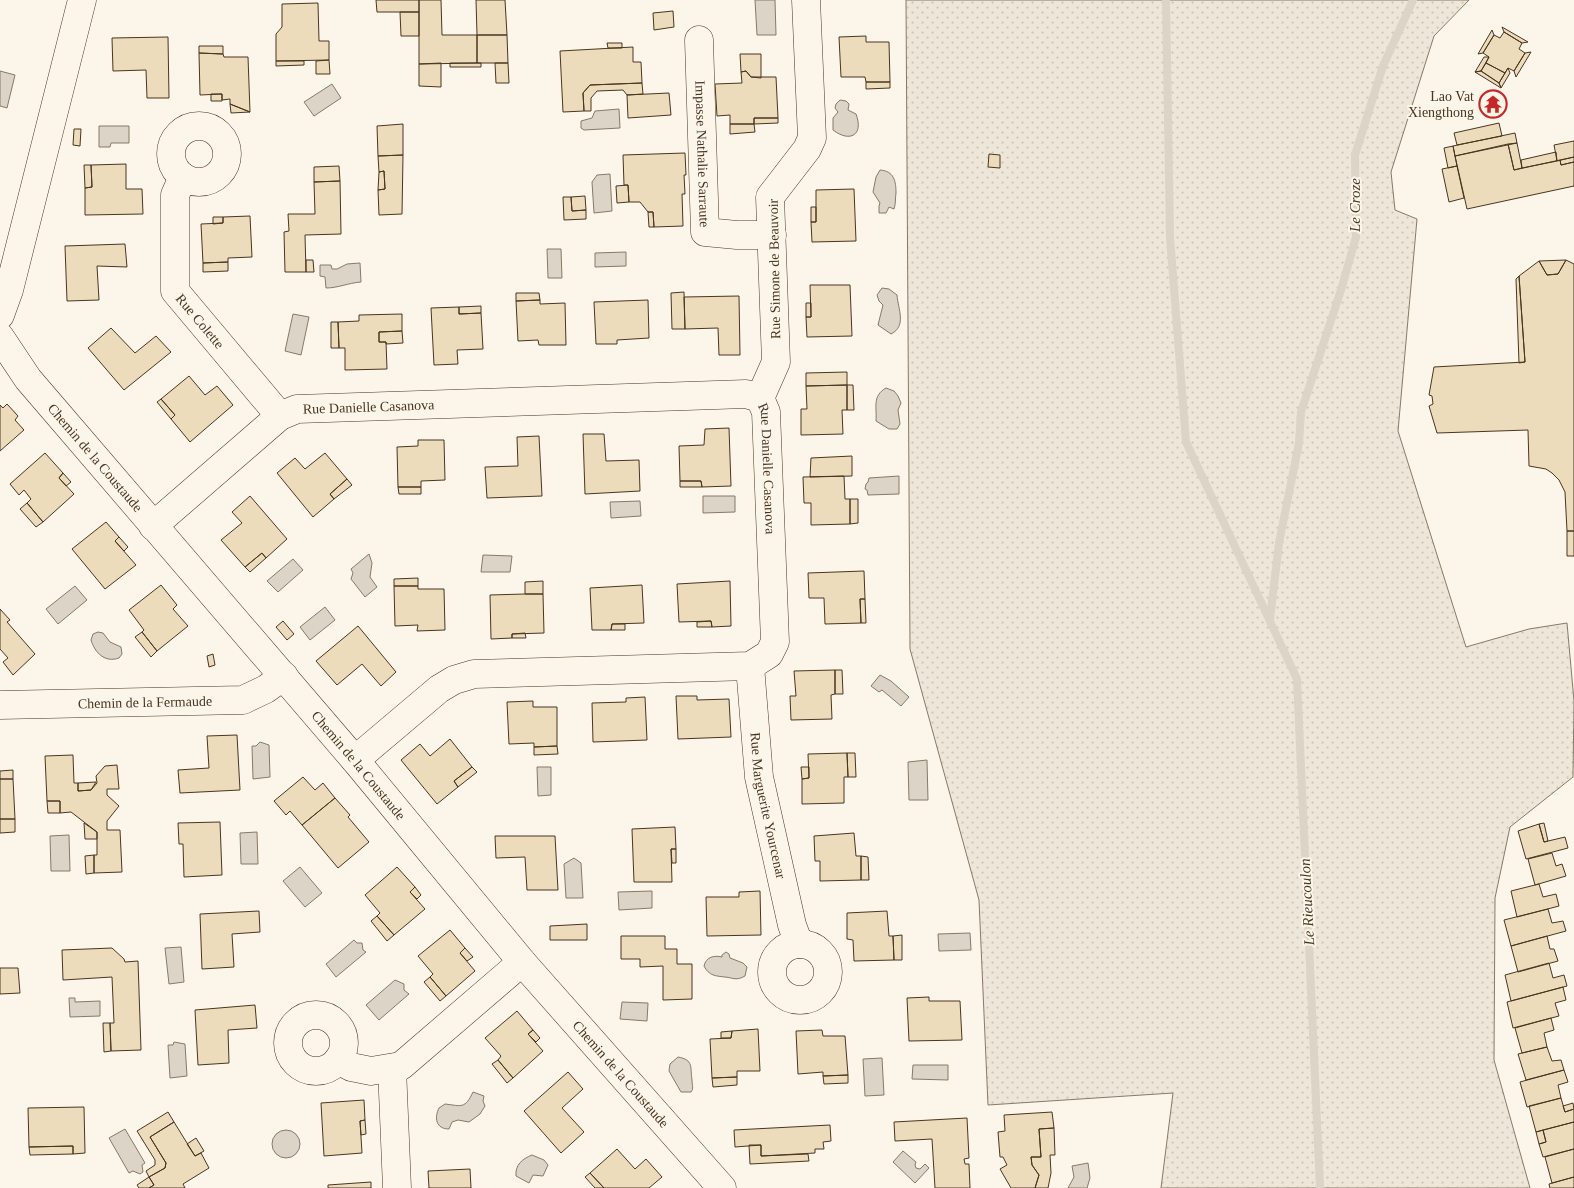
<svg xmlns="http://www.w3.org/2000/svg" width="1574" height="1188" font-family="Georgia,serif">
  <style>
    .grass { fill: url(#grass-dots); stroke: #887966 }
    .water { fill: #dcd4c6; stroke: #887966 }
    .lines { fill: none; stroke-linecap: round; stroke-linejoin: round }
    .stream { stroke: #dcd4c6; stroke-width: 8 }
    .building { fill: #ecdcbc; stroke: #4a3520 }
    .minor-casing { stroke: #4a3520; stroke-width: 29 }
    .minor { stroke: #fbf6e9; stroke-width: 28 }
    .labels { text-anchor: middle; stroke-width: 4; stroke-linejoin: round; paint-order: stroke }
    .poi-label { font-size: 14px; fill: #4a3520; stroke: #fbf6e9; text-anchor: end }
    .street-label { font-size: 14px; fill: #4a3520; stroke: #fbf6e9 }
    .water-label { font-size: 15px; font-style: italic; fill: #4a3520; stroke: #fbf6e9 }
  </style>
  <defs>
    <pattern id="grass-dots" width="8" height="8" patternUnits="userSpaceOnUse" patternTransform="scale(1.25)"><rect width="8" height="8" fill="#ede6d9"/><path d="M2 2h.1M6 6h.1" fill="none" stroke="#cdc6ba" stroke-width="1.8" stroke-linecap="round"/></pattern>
  </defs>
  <rect width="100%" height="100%" fill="#fbf6e9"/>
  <path class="grass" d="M906 0H1469L1434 36 1391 172 1395 210 1417 219 1398 431 1466 647 1529 629 1567 623 1574 701 1573 777 1510 827 1495 898 1494 1060 1530 1188H1161L1173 1093 988 1105 979 900 910 649Z"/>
  <path class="water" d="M755 0H775L776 35H757Z
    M0 71 15 75 7 108 0 106Z
    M332 84 341 98 314 116 304 102Z
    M840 100 846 101 849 104 848 110 856 114C864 135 850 143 833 130V118L838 112 835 108 836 104Z
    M619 109 620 128 584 130 581 128V121L592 118 595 111Z
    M99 126H129V143H111L110 147H99Z
    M880 170C894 171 896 181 896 193 895 199 896 203 894 209L889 207 886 213H879V206L880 203 873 192 876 177Z
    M610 174 612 211 594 213 592 182 597 175Z
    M547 249H561L562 278H548Z
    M626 252V266L595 267V253Z
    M360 263 361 282C348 283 338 288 326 288L325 277 320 276V265H331L332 269H337L347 264Z
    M882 288 889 289 897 295C898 309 907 326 891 334L878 325 883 305 879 301 877 295Z
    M293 314 309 317 301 355 285 351Z
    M886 388 894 391 898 396 901 403 898 410 900 424 897 429H889L876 421C877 407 872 396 886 388Z
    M899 476V494L868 495 867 490 865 489 866 484 868 482 869 478Z
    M703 496H735V512L703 513Z
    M640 501 641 516 611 518 610 502Z
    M369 554 372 563 370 577 377 587 365 597 351 579 353 573 351 569Z
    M483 555 512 556 510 572H481Z
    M293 559 303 570 278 592 267 581Z
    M75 586 87 600 58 624 46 609Z
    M325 607 335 620 310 640 300 627Z
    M98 632 103 633 110 642 121 647 122 654 119 658C105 663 95 653 91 640L93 634Z
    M880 675 891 681 909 697 901 706 882 690 879 692 871 686Z
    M260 742 269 745 270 777 253 779 252 746H256Z
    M927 760 928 800H909L908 762Z
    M537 767H551V795L538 796Z
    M257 832 258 864H241L240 833Z
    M69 835 70 871H51L50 836Z
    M574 858 581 863 583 898H566L564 864Z
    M300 867 322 893 305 907 283 881Z
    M652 891V908L619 910 618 892Z
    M970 933 971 950 939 951 938 934Z
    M354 940 357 943H362L363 950 366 952 336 977 326 964Z
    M181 947 184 982 169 984 165 948Z
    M726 952 729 954 730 958 743 963 747 967 745 976C736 981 734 978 725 977 716 976 709 976 704 966 706 957 714 955 722 957V955Z
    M395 980 404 984V990L409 994 379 1020 366 1005Z
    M69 998H75V1002L100 1001V1016L70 1017Z
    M622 1002 648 1003 647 1021 620 1019Z
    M174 1042 185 1044 187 1076 170 1078 168 1045H173Z
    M678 1057C694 1060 690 1067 692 1080 692 1086 694 1088 691 1092H681L669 1071 670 1064Z
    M882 1058 884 1095 865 1096 863 1059Z
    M913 1065H948V1080L912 1079Z
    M473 1092 484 1096 483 1101 485 1106 480 1114 469 1122 458 1120 452 1122 449 1129C436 1129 434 1118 439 1108L445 1104C462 1106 465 1109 473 1092Z
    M125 1129 145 1163 142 1165 143 1172 140 1174 133 1171 129 1173 109 1138Z
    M272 1144a14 14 0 1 1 28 0a14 14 0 1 1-28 0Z
    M903 1151 916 1162 915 1165 916 1168 920 1169 925 1164 929 1168 915 1183 893 1162Z
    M532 1155 544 1160 548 1165 543 1176 533 1175 529 1183 516 1176C515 1165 522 1159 532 1155Z
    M1088 1163 1090 1178 1087 1188H1068L1074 1177 1072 1166Z"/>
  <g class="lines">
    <path class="stream" d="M1166 0 1170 237 1186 442 1297 679 1320 1188
      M1270 619 1279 543 1299 443 1301 412 1341 290 1356 237 1355 155 1383 66 1413 0"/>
  </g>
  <path class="building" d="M376 0H419V12H377Z
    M419 0H441L442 35H477V63L419 64Z
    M476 0H505L507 35H477Z
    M318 3 319 41H329V60L276 61V34L282 27V4Z
    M673 11 674 27 654 30 653 13Z
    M400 12H419V36H401Z
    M1502 27 1528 42 1522 43 1504 32Z
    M1492 30 1494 35 1483 53 1478 54Z
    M1504 32 1522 43 1519 49 1525 53 1514 71 1508 68 1505 73 1486 63 1489 57 1483 53 1494 35 1500 38Z
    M477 35H507L508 63H477Z
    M866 36V42H889L890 82H866L865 77H841L839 37Z
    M168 37 169 98H147L146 70 113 71 112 38Z
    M607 43H622V48H608Z
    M199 46H223V54L199 53Z
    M633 47V62H641L642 83 590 85 583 93 584 111 563 112 560 51Z
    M1531 52 1516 77 1514 71 1525 53Z
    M199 53 223 54 224 57H248L250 112 230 104V99L222 100V94L200 95Z
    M740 54H761V78L751 77 746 71 741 72Z
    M1484 57H1489L1481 71 1475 72Z
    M329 60 330 74H316V61Z
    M276 61H304V65L276 66Z
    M441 63V87L419 86V64Z
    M450 63H481V67H450Z
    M495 63H508L509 83H496Z
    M1486 63 1505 73 1499 83 1481 71Z
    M1508 68 1510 73 1501 88 1499 83Z
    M746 71 751 77H776L778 118H754V124H730V115L717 116 715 84 742 83 741 72Z
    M1481 71 1499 83 1501 88 1475 72Z
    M866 82H890V88L866 89Z
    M642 83 643 94 627 95 623 90 597 91 591 98V111H584L583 93 590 85Z
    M669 93 671 115 628 118 627 95Z
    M211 94H222V101H211Z
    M230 104 250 112 231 113Z
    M754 118H778V123L754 124Z
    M1499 123 1502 136 1457 145 1454 133Z
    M403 124V155L378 156 377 126Z
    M730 124H754L755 132 730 134Z
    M74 129H81L80 146 73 145Z
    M1515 133 1517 143 1455 156 1453 146Z
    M1574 141V157L1557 161 1554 145Z
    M1517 143 1522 168 1514 170 1508 144Z
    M1508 144 1514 170 1560 160 1561 165 1574 162V186L1467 209 1455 156Z
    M1453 146 1457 166 1448 168 1444 148Z
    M1556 152 1557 161 1522 168 1521 160Z
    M685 153 686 175H684L685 194H682L683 226 654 227 653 212H648L640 202H629L628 185H624L623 155Z
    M989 154 1000 155V168L988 167Z
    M403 155 402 214 379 215 378 190 385 189 384 171 379 172 378 156Z
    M1574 157V162L1561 165 1560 160Z
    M126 164V189H142L143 214 85 215V188L92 187 91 165Z
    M84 165H91L92 187 85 188Z
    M339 166 340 181 314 182V167Z
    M1457 166 1464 198 1449 202 1442 169Z
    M384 171 385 189 378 190 379 172Z
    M340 181 341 234 305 235 306 272H285L284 232 289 231 288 214H315L314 182Z
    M628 185 629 202 617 203 616 186Z
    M854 189 856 241 812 242 811 222H816V190Z
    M585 196 586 210 572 211 571 197Z
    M563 197H571L572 211 586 210V219L564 220Z
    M811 207H816V222H811Z
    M648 212H653L654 227H649Z
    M250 216 252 257 228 258V262L203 263 201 224 223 223V217Z
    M213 217H223V223L213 224Z
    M125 244 127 267 97 266 99 300 67 301 65 246Z
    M306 260H313L314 272H306Z
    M1566 260 1574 264V531H1567L1565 492 1559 480 1552 473 1546 469 1529 466 1528 430 1437 433 1429 406 1433 404 1432 396 1429 395 1434 367 1525 362 1519 276 1539 261 1547 275 1558 274Z
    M1566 260 1558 274 1547 275 1539 261Z
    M228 262V271L203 272V263Z
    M1519 276 1525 362 1519 363 1516 279Z
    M810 285H850L852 336 807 337 806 317H811Z
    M684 292 685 329H672L671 293Z
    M516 293H539L540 300 516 301Z
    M739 296 740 355H719L718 328 685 329 684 297Z
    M540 300V304L565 303 566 345H539L538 340 518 341 516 301Z
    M648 300 649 338 617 340V344H596L594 302Z
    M806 303H811V317H806Z
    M481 306V313L459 314V307Z
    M459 307V314L481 313 483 349 457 350 458 364 434 365 431 308Z
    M402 314V331L379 332V342H386L387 369 345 370V348H339L338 322 359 321V315Z
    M331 322H338L339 348H331Z
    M111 328 135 353 156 336 171 352 124 390 88 348Z
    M402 331 403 343 386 344V342H379V332Z
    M847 372V385L806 386V373Z
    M189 376 205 395 217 386 233 405 190 442 171 419 175 415 161 399Z
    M847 385V410H842L843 434 801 435V409H807L806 386Z
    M847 385H853L854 410H847Z
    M161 399 175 415 171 419 157 402Z
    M7 404 18 416 15 420 24 430 0 451V405L3 408Z
    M729 428 731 486 702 487 701 481H680L679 446 704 445 705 429Z
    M583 434H604L606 461 639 460 640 491 585 494Z
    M539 436 542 496 487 498 485 467 518 466 517 437Z
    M418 440H444L445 480 421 481V487H398L397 447 418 446Z
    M45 453 63 473 59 478 74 494 43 522 27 503 31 499 24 490 19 495 10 484Z
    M325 453 347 479 330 494 334 499 313 517 277 473 295 458 305 469Z
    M852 456V476L810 477 811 458Z
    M63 473 71 482 66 486 59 478Z
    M844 476 845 499H850V524L811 525V503H804L803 477Z
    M347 479 352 485 334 499 330 494Z
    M680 481H701L702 487H680Z
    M398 487H421V494H399Z
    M250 496 287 539 266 558 262 553 245 567 221 540 242 523 232 512Z
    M850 499H858V523L850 524Z
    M27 503 43 522 36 527 20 509Z
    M106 522 119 537 115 541 136 565 105 589 72 549Z
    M1567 531H1574V556H1567Z
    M119 537 128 547 124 551 115 541Z
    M262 553 266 558 250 572 245 567Z
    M864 571 865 599H860L861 623 825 624 824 598H809L808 573Z
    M418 578V586H394V579Z
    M543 581V594H525V582Z
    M730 581 731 626 712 627 711 621 679 622 677 584Z
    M161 585 177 605 173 609 188 626 157 651 142 632 144 630 129 610Z
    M642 585 644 623 612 624 611 630H592L590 588Z
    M394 586H418V589H444L445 630 417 631 418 625 395 626Z
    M525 594H543L544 633 512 634V638L491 639 490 595Z
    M860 599H865L866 623H861Z
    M0 609 10 620 7 622 35 654 13 675 3 662 8 658 0 649Z
    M283 621 294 634 287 640 276 627Z
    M711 621 712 627H697V622Z
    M612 624H625V630H611Z
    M358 626 396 672 381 686 362 664 337 685 316 661Z
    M142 632 157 651 151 657 135 637Z
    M525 633 526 638H512V634Z
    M213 654 215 665 209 667 207 656Z
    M835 670H842L843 694H835Z
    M835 670V694L831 695 832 719 791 720 790 696H796L794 671Z
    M676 696H697V700L729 699 731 737 678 739Z
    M645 697 647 740 593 742 592 703 626 702V698Z
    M533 701V707H557V746L534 747V743L509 744 507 702Z
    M237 735 240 790 180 793 178 770 209 768 207 736Z
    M450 739 472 767 454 781 458 787 437 804 401 760 420 744 430 756Z
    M557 746 558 754 534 755V747Z
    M847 753H855L856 777H848Z
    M847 753 848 777H844V803L802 804V779L809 778 808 754Z
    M73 755 74 783H78V791L91 790 97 783 96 776 105 766 117 765 119 789H107V795L119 806 107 821V830H120L122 872 94 873V855H97V832L71 812 60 813V801H47L45 756Z
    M472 767 477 772 458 787 454 781Z
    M801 767H809V778L802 779Z
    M13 770V779H0V771Z
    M303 777 315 790 323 783 335 798 302 825 290 811 286 815 274 801Z
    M0 779H13L15 819H0Z
    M96 782 91 790 78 791V783Z
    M335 798 350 815 348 817 369 842 338 868 302 825Z
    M47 801H60V813H48Z
    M0 819H15V832L0 833Z
    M220 822 222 875 184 877 183 844H179L178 823Z
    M84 823 97 832V839H85Z
    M1544 823 1548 841 1544 842 1539 824Z
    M1539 824 1544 842 1565 837 1568 848 1526 859 1518 831Z
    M675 827 676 849H671L672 882H634L632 829Z
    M854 833 856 856H861V880L820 881V861H815L814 836Z
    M495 836H555L558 890H527L525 857 496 858Z
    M671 849H676V863H672Z
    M1552 853 1556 866 1562 864 1566 876 1535 885 1528 859Z
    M94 855V873L86 874 85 856Z
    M861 856 868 857 869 880H861Z
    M397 867 415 887 410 892 425 909 394 935 377 916 380 913 365 895Z
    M1539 884 1543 897 1556 894 1559 906 1517 917 1511 891Z
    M415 887 421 895 417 899 410 892Z
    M760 891 761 935 707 936 706 897H739V892Z
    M1548 909 1552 923 1563 921 1566 931 1511 946 1504 920Z
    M259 911 260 932 232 934 234 967 202 969 200 914Z
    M887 911 889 936H893L894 960 854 961 853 940 847 939V913Z
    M377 916 394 935 387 941 371 921Z
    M587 924V940H550V926Z
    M450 930 465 948 460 953 475 971 446 996 430 977 433 974 418 956Z
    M902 935V960H894L893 936Z
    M621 936H665V949H677V964H692V999L663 1000V966L640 967V959H621Z
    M1547 936 1550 949H1554L1558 961 1518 972 1511 946Z
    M112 948 124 959 125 962 138 961 141 1050 111 1051 110 1023H114L112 977 63 980 62 950Z
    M465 948 473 957 467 961 460 953Z
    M1549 963 1553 978 1564 975 1567 986 1511 1001 1505 975Z
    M0 968H18L20 993 0 994Z
    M430 977 446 996 440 1001 424 982Z
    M1563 987 1566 1000 1555 1003 1559 1016 1513 1028 1507 1002Z
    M929 997V1001H960L962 1040 909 1041 907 998Z
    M255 1005 257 1028 228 1030 229 1063 198 1065 195 1010Z
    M517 1011 533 1030 528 1034 543 1051 513 1078 498 1060 501 1056 485 1038Z
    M1551 1018 1554 1030 1544 1033 1547 1047 1522 1053 1515 1028Z
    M103 1023H110L111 1051 104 1052Z
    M758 1029 760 1071H737V1077L712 1078 710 1039 731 1038 732 1031Z
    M533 1030 540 1038 536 1042 528 1034Z
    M822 1030 823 1036H845L848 1075 823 1076V1072L798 1074 796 1031Z
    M732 1031 731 1038H721V1032Z
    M1547 1047 1552 1061 1561 1060 1564 1070 1526 1080 1518 1054Z
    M498 1060 513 1078 507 1083 492 1064Z
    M1564 1070 1568 1082 1558 1085 1561 1098 1527 1107 1520 1082Z
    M568 1072 583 1089 562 1108 584 1132 561 1153 524 1111Z
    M848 1075V1083L824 1084 823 1076Z
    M737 1077V1085L713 1087 712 1078Z
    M1561 1098 1565 1112 1574 1109V1122L1536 1132 1529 1106Z
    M364 1100 365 1120 360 1121 362 1153 324 1156 321 1103Z
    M1573 1103 1574 1109 1565 1112 1563 1106Z
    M84 1107 85 1153 73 1154V1146L29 1147 28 1108Z
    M168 1112 174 1122 150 1137 166 1163 165 1168 149 1177 146 1171 155 1165V1160L137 1131Z
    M1052 1112 1054 1128 1039 1129 1041 1157H1031L1032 1165 1039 1175 1035 1188H1011L1000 1169 1007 1165 1003 1157H1000L998 1132 1005 1131 1004 1115Z
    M967 1118 969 1158 964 1159 965 1164H969L970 1188H935L932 1139 895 1141 894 1122Z
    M365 1120 366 1134 361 1135 360 1121Z
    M174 1122 195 1156 201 1153 209 1168 183 1184 185 1188H149L154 1185 149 1177 165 1168 166 1163 150 1137Z
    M1574 1122V1149L1543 1157 1539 1144 1546 1142 1543 1130Z
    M830 1125 831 1141 823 1142 824 1149H815V1153L761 1156V1145L735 1147 734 1130Z
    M1054 1128 1055 1155H1050L1051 1173 1048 1188H1035L1039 1175 1032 1165 1031 1157H1041L1039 1129Z
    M1543 1130 1546 1142 1539 1144 1536 1132Z
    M196 1138 204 1151 195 1156 187 1144Z
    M749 1145H761V1156L808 1154 809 1161 750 1164Z
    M73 1146V1154L30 1155 29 1147Z
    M617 1149 635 1169 646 1159 662 1177 649 1188H604L590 1173Z
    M1574 1149V1177L1552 1183 1545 1157Z
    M470 1169 471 1188H429L428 1171Z
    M590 1173 604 1188H595L585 1177Z
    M149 1177 154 1185 149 1188H139L137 1185Z
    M1574 1177V1188H1550L1549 1184Z
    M371 1182V1188H328V1185Z"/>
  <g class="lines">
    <g class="minor-casing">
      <g id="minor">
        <path id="s1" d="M699 40 705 232 737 235H772"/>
        <circle cx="199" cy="154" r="28"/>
        <path id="s2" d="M183 177 175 195V291L280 416"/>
        <path d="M0 315 9 290 82 0"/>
        <path id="s3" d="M0 337 28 379 355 760 522 962 722 1188"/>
        <path d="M760 398 776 362 770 197 807 149 812 138 806 0"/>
        <path id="s4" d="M153 526 280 416 297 409 746 394 760 398 766 412 775 642 769 654 750 666 474 674 454 680 439 689 355 760"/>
        <path id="s5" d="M750 666 759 777 792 925 799 944"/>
        <path id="s6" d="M0 705 243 700 266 689 284 676"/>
        <circle cx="800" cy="972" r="28"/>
        <circle cx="316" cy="1043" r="28"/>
        <path d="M338 1060 351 1067 371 1071 401 1066 522 962"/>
        <path d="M392 1068 397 1188"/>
      </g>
    </g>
    <use href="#minor" class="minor"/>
  </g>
  <defs>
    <g id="temple-ring" transform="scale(1.4375)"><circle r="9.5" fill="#fbf6e9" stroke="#c62828" stroke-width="1.5"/><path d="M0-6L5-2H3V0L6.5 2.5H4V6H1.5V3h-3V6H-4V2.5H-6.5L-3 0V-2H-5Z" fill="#c62828"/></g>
  </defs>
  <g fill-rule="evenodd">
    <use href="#temple-ring" x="1493" y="104"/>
  </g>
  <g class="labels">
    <g class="poi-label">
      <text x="1474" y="101">Lao Vat<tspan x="1474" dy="16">Xiengthong</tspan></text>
    </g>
    <g class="street-label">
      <text dy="5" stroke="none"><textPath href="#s1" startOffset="114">Impasse Nathalie Sarraute</textPath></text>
      <text transform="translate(774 269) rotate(-91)" y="5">Rue Simone de Beauvoir</text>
      <text dy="5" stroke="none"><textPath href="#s2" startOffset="155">Rue Colette</textPath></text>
      <text dy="5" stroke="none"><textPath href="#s4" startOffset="258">Rue Danielle Casanova</textPath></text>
      <text dy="5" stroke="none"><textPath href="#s3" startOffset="154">Chemin de la Coustaude</textPath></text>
      <text dy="5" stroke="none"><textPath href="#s4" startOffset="722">Rue Danielle Casanova</textPath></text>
      <text dy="5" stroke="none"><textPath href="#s6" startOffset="145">Chemin de la Fermaude</textPath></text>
      <text dy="5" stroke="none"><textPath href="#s3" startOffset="559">Chemin de la Coustaude</textPath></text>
      <text dy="5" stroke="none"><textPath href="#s5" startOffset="141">Rue Marguerite Yourcenar</textPath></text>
      <text dy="5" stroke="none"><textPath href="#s3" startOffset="964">Chemin de la Coustaude</textPath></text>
    </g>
    <g class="water-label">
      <text transform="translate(1355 205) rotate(-90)" y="5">Le Croze</text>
      <text transform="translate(1307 902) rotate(-93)" y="5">Le Rieucoulon</text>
    </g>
  </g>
</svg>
